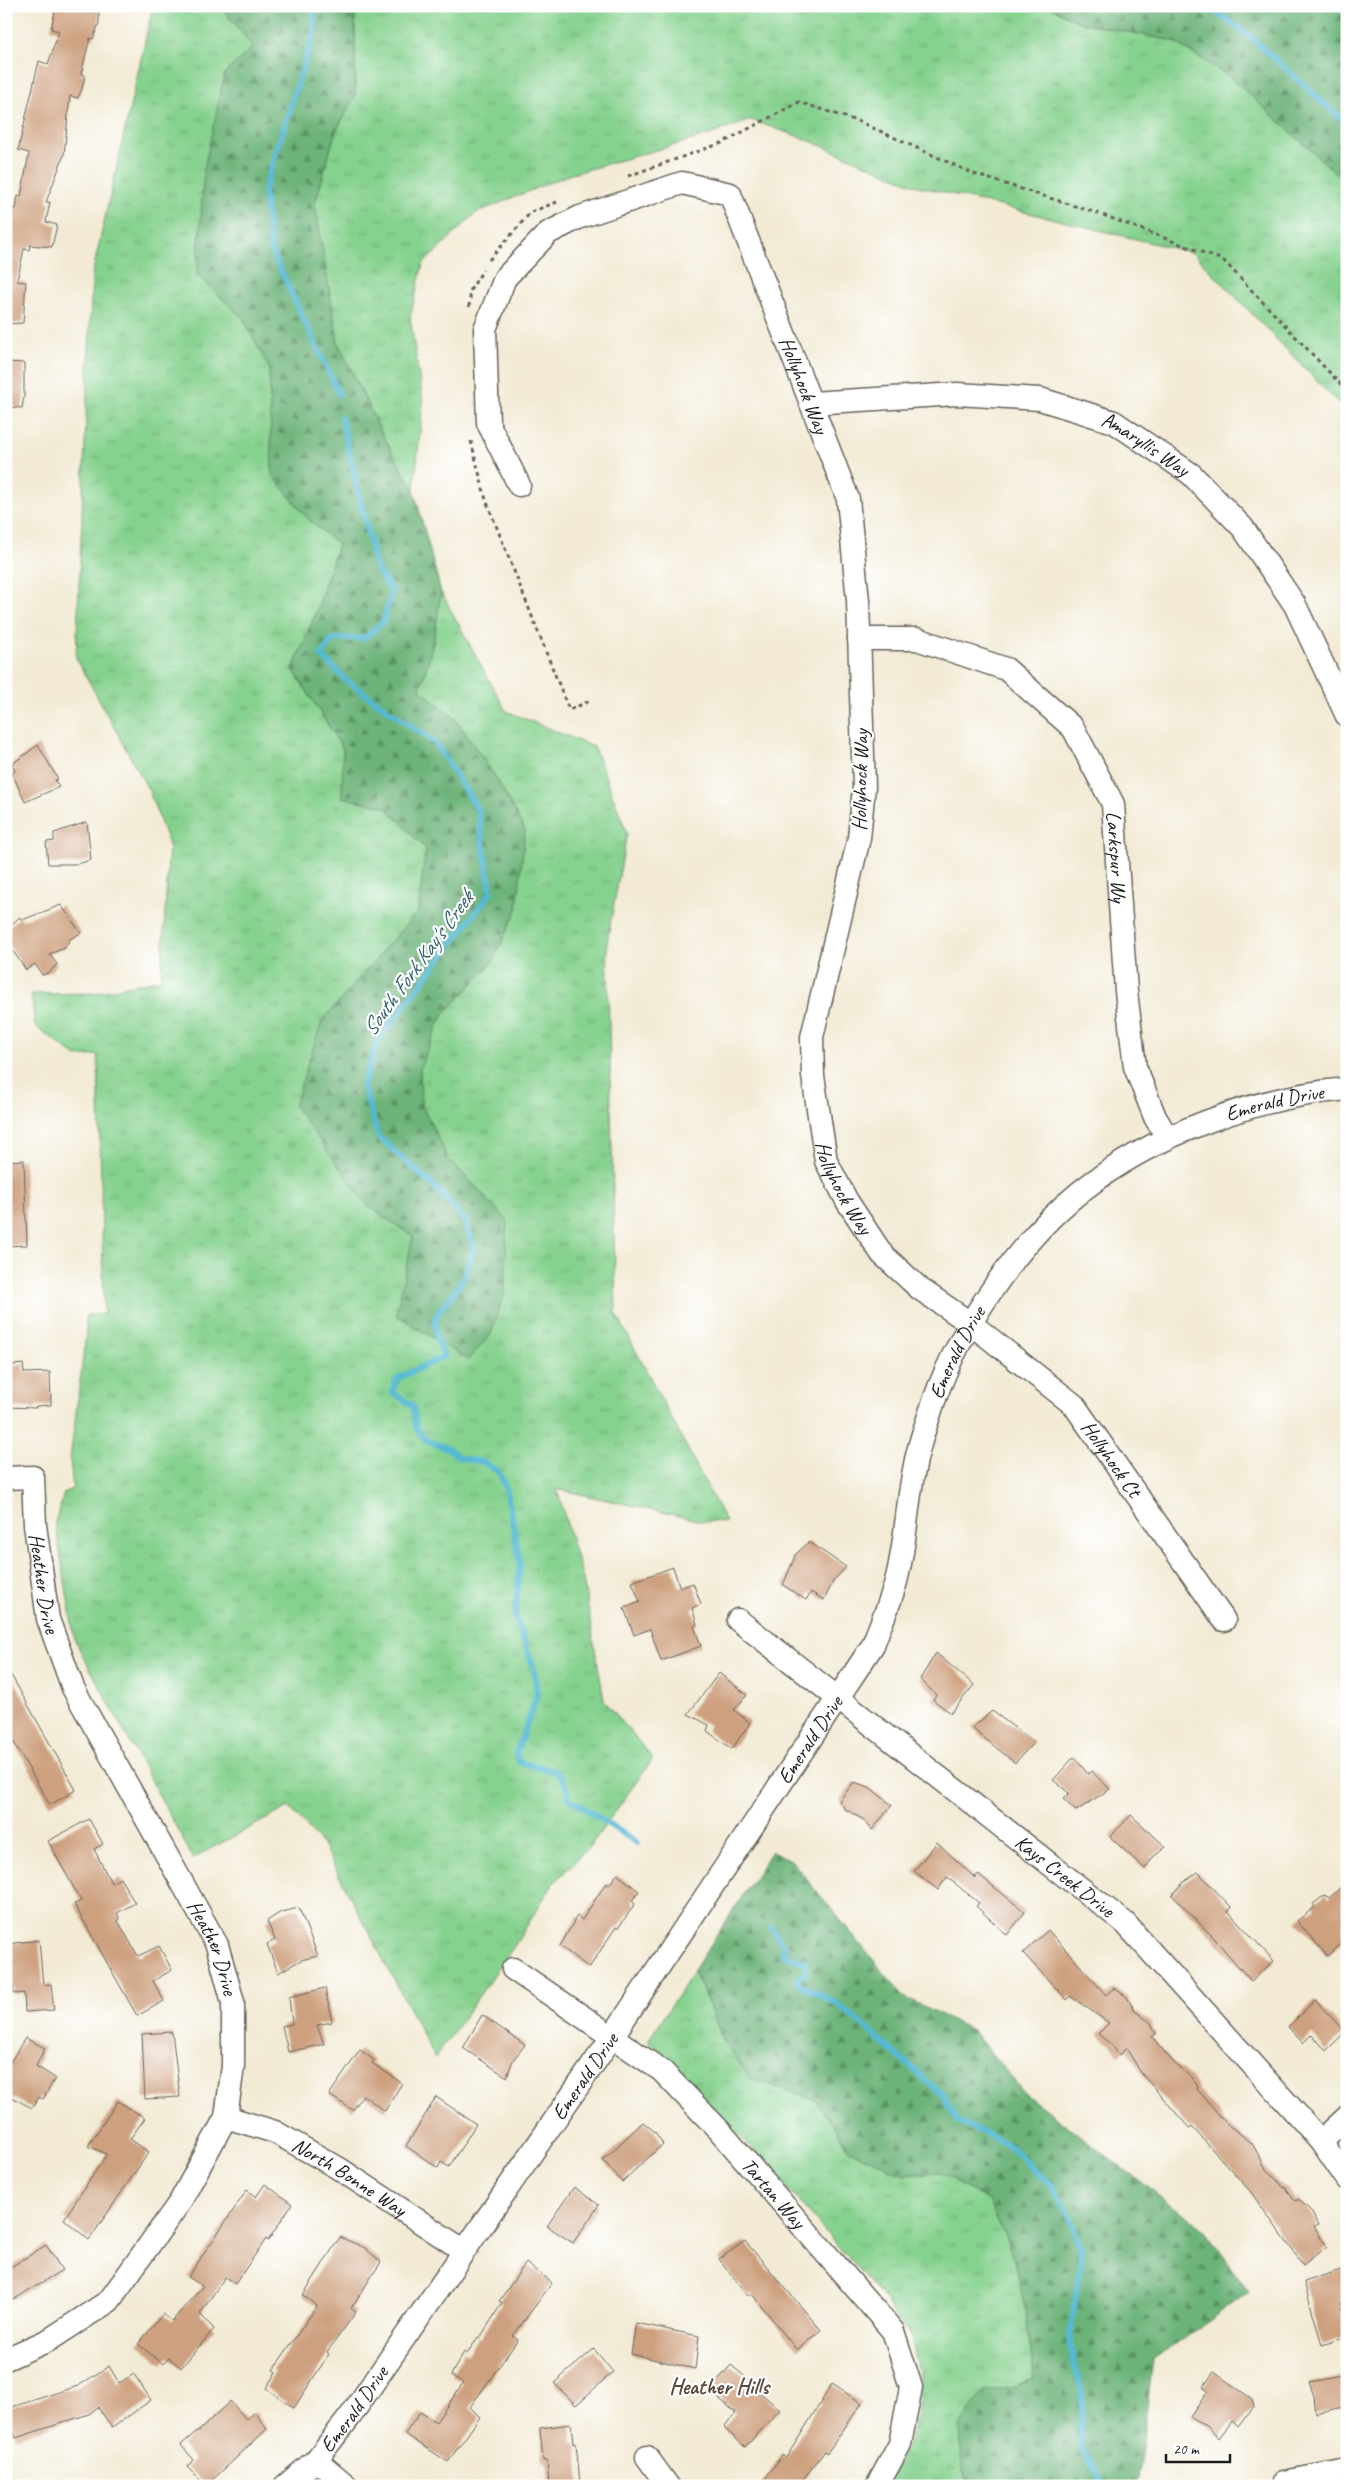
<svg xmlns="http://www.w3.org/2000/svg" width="1353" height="2492" font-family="Caveat,sans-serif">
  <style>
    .grass { fill: url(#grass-tufts); stroke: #507655 }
    .forest { fill: url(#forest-firs); stroke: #44684a }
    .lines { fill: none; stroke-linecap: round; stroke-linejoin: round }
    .stream { stroke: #54b9d3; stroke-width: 6 }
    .building { fill: #cda07f }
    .minor-casing { stroke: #67645c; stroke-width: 25 }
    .path { stroke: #67645c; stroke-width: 3; stroke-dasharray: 4 4; stroke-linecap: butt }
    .minor { stroke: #fff; stroke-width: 22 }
    .labels { text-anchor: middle; stroke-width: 4.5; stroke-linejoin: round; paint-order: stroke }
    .street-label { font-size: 21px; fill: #1c1c1c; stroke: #fff }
    .water-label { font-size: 22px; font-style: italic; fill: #35636e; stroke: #fff }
    .neighbourhood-label { font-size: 22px; font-weight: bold; fill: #5a4a3f; stroke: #fff }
  </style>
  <defs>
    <pattern id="grass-tufts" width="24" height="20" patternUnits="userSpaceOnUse" patternTransform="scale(1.25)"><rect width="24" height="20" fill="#85d18e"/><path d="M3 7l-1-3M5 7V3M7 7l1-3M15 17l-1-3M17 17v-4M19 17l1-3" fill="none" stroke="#72b37a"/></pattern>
    <pattern id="forest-firs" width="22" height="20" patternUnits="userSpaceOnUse" patternTransform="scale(1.25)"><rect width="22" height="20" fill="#6cb379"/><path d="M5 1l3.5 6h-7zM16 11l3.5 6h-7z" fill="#589162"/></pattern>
  </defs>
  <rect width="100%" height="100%" fill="#fff"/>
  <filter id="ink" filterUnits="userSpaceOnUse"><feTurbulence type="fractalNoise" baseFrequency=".02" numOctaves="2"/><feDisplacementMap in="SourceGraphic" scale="10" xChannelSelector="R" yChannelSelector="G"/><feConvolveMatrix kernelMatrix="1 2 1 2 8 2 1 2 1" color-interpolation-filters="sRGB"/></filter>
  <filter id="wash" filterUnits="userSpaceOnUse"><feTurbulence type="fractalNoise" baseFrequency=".0096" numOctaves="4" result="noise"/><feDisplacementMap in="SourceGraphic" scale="20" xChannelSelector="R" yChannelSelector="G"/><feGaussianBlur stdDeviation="1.12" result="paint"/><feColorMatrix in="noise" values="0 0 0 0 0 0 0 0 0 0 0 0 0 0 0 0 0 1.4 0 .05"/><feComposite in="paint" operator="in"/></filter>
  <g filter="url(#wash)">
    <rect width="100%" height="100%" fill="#f2ead4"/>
    <path class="grass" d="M153 6H221L253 47 197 275 243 318 269 368 272 474 309 520 338 544 317 610 293 669 343 749 342 797 386 807 426 849 418 911 379 955 368 1206 413 1236 396 1315 507 1220 448 1158 421 1104 420 1068 442 1016 492 963 525 830 493 773 453 716 420 690 433 644 441 592 506 711 594 747 627 833 607 942 616 1313 726 1522 702 1521 557 1489 583 1579 604 1700 653 1759 591 1845 552 1885 517 1942 435 2058 323 1845 289 1807 193 1858 75 1641 55 1523 64 1493 73 1488 70 1460 86 1334V1315L104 1314 98 1055 77 1057 35 1026 31 994 95 993 161 979 169 845 148 789 76 658 92 275Z
      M353 6H1049L1079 22 1173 41 1229 76 1347 183V412L1193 253 914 185 808 140 751 120 706 136 568 175 476 213 423 264 410 317 423 403 414 490 382 434 338 343 315 204 335 133 355 96V11Z
      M694 1970 725 2044 750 2078 816 2100 849 2150 905 2175 941 2172 989 2201 1015 2260 1027 2320 1034 2378 1014 2386 985 2391 962 2469 969 2486H885L913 2434 919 2404V2372L911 2338 886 2301 760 2157 648 2041Z"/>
    <path class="forest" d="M221 6H353L355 10V96L335 133 315 204 338 343 382 434 414 490 441 592 433 644 420 690 453 716 493 773 525 830 517 910 492 963 442 1016 420 1068 421 1104 448 1158 507 1220 505 1292 491 1334 468 1360 396 1315 413 1236 368 1206 294 1106 322 1021 418 911 426 849 386 807 342 797 343 749 293 669 317 610 338 544 309 520 272 474 269 368 243 318 197 275 204 168 225 73 253 47Z
      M1049 6H1347V183L1229 76 1173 41 1079 22Z
      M772 1851 791 1860 903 1996 972 2030 1025 2094 1205 2230 1249 2292 1153 2360 1137 2486H969L962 2469 960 2426 985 2391 1014 2386 1034 2378 1027 2320 1015 2260 989 2201 941 2172 905 2175 849 2150 816 2100 750 2078 725 2044 694 1970Z"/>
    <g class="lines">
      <path class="stream" d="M312 6 315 29 264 191 271 250 339 394
        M1207 6 1246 33 1347 124
        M341 417 376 568 392 592 383 622 364 638 333 639 321 655 346 680 435 743 478 810 491 892 379 1039 363 1085 378 1136 441 1193 466 1222 474 1249 462 1281 435 1317 436 1336 444 1356 397 1379 392 1392 413 1406 416 1428 426 1440 449 1449 460 1458 483 1462 499 1472 507 1492 520 1563 515 1617 534 1668 537 1695 516 1754 519 1762 553 1771 563 1778 569 1798 637 1843
        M771 1927 783 1945V1954L805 1963 807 1972 797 1978V1983L838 2004 942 2094 957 2121 1006 2143 1052 2186 1070 2218 1082 2252 1069 2343 1082 2394 1081 2445 1104 2486"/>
    </g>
    <g id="blocks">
      <path class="building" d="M56 6H99V23L93 39 90 38 81 74 85 75 82 89 78 98 70 96 64 155 46 202H50L46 222 57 225 52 247 30 245 29 250 24 249 17 281 26 282 23 323 6 324V213L11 214 13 208 16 209 18 196 21 197 29 153 18 150 39 61 48 64 59 31 51 29Z
        M6 362 24 363V397L22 408 6 407Z
        M38 745 58 779 55 780 59 787 25 802 12 773 15 771 12 764Z
        M87 822 91 860 77 864H48L46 842 54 841V833Z
        M61 905 81 933 70 939 65 948 49 954 57 964 50 972 42 975 35 964 26 970 6 941V929L20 917 22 920Z
        M24 1160 27 1245 6 1246V1161Z
        M23 1364 24 1373 50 1372 51 1405 36 1406V1408L6 1407V1366Z
        M809 1542 846 1567 834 1580 824 1600 811 1592 806 1600 783 1585 796 1554Z
        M673 1567 680 1588 693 1583 701 1604 692 1608 697 1624 694 1626 701 1646 661 1661 650 1629 634 1635 624 1608 640 1602 632 1582Z
        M936 1653 974 1685 951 1713 933 1700 936 1695 920 1679Z
        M6 1666 76 1790 50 1805 6 1729Z
        M719 1673 747 1695 734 1710 750 1723 732 1749 707 1731 709 1725 688 1714Z
        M992 1711 1034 1742 1015 1763 972 1728Z
        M1074 1757 1088 1774 1091 1771 1110 1789 1076 1811 1063 1799 1069 1793 1053 1780Z
        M854 1782 869 1787 892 1805 872 1830 864 1820 845 1809 839 1801Z
        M1131 1815 1166 1847 1153 1857 1145 1869 1110 1837Z
        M89 1819 103 1844 94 1849 111 1883 120 1878 135 1903 117 1913 120 1919 118 1921 138 1956 159 1946 172 1970 153 1981 164 2001 137 2016 74 1904 81 1901 48 1841Z
        M937 1842 975 1878 978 1874 1025 1912 1007 1935 976 1906 979 1903 947 1877 938 1890 914 1871Z
        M1198 1872 1232 1908 1228 1911 1274 1961 1251 1981 1214 1938 1172 1895 1184 1882Z
        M617 1874 639 1891 632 1901 635 1904 618 1928 616 1927 589 1968 560 1946 577 1916 582 1920 606 1883 609 1885Z
        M1347 1882V1939L1327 1956 1297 1921 1315 1907 1313 1904 1325 1895 1329 1898Z
        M299 1908 318 1956 301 1960 278 1973 267 1944 275 1940 267 1921 281 1912Z
        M1048 1930 1106 1995 1114 1988 1127 1997 1135 2011 1151 2023 1156 2034 1152 2037 1173 2062 1192 2078 1198 2087 1197 2089 1227 2124 1252 2143 1265 2167 1284 2188 1285 2187 1296 2201 1298 2199 1311 2211 1318 2225 1314 2227 1327 2246 1303 2265 1250 2191 1192 2127 1190 2129 1142 2074 1126 2048 1119 2056 1113 2046 1098 2034 1109 2023 1070 1996 1067 2000 1023 1953Z
        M39 1940 43 1985 51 1984 54 2010 25 2012 24 1993 14 1994 8 1944Z
        M325 1988 332 2022 317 2025 324 2044 288 2052 282 2026 292 2024 289 1997Z
        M1315 2000 1345 2032 1326 2051 1312 2034 1303 2043 1288 2027Z
        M482 2015 525 2045 513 2060 507 2077 463 2048Z
        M172 2032 180 2097 145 2099 142 2034Z
        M25 2038 45 2048 36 2066 55 2078 43 2099 39 2097 32 2108 6 2094V2069Z
        M360 2050 374 2060 372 2063 402 2083 385 2111 363 2095 353 2110 329 2095Z
        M436 2097 476 2124 449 2167 441 2162 438 2168 406 2146Z
        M118 2101 145 2118 130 2139 149 2152 89 2240 64 2219 107 2154 88 2146Z
        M643 2122 655 2132 663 2144 622 2182 603 2160Z
        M265 2184 292 2204 268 2241 266 2239 235 2284 225 2277 200 2314 214 2329 181 2368 169 2358 163 2364 138 2344 163 2314 172 2321 203 2286 188 2277 247 2190 256 2197Z
        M574 2187 599 2205 573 2243 547 2226Z
        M340 2237 365 2248 381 2262 351 2308 356 2312 327 2352 329 2354 294 2408 266 2388 276 2372 273 2370 317 2306 303 2295Z
        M745 2241 821 2330 797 2350 751 2293 748 2296 719 2259Z
        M46 2245 62 2270 13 2300 6 2289V2270Z
        M526 2263 552 2283 513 2336 518 2340 470 2407 480 2417 448 2462 405 2434 420 2412 436 2422 463 2383 451 2375 464 2352 467 2354 478 2337 480 2338 502 2303 499 2301Z
        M1347 2268V2302L1341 2303 1347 2323V2337L1322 2345 1304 2282Z
        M636 2323 699 2336 695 2369 631 2354Z
        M594 2349 613 2372 576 2405 554 2383Z
        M731 2365 762 2391 761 2393 780 2410 745 2447 724 2428 736 2413 709 2390Z
        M109 2366 119 2383 134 2374 151 2400 112 2428 98 2407 89 2414 16 2438 6 2409 78 2386Z
        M1214 2372 1252 2399 1254 2406 1238 2427 1232 2421 1219 2438 1207 2425 1190 2417 1208 2391 1203 2387Z
        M1347 2375V2407L1316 2414 1314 2396 1309 2382Z
        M832 2384 862 2403 827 2453 825 2451 798 2486H760L782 2455 786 2458Z
        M230 2401 246 2419 254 2412 267 2429 206 2486 187 2467 194 2460 181 2445 198 2430 199 2431Z
        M571 2424 573 2444 576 2443 580 2483 549 2486 547 2460 543 2461 540 2428Z"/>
    </g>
  </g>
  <g filter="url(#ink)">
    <use href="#blocks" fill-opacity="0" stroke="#67645c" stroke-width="1"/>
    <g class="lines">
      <g class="minor-casing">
        <g id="minor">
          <path id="s1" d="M811 403 957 394 1040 399 1114 422 1191 474 1243 528 1295 605 1347 716"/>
          <path id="s2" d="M519 485 488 423 485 329 505 278 548 233 580 217 682 183 730 194 848 499 858 601 864 787 859 838 812 1037 813 1076 826 1161 847 1201 882 1254 920 1289 970 1323 1074 1405 1224 1620"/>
          <path id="s3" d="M859 639H917L1006 669 1073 728 1113 804 1126 991 1135 1067 1155 1117 1167 1137"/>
          <path id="s4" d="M6 1478 33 1477 35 1525 48 1619 73 1688 217 1945 233 2002V2066L226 2117 180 2202 109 2301 49 2340 6 2359"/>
          <path id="s5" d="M738 1620 1125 1923 1321 2141 1347 2179"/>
          <path id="s6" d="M513 1969 662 2071 719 2130 893 2331 911 2387 900 2444 877 2486"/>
          <path id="s7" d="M226 2117 275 2132 338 2168 463 2250"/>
          <path d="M1321 2141 1347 2117"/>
          <path d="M647 2457 668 2486"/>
          <path d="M316 2460 347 2486"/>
          <path d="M1284 2482 1347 2470"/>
          <path id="s8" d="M285 2486 316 2460 349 2418 612 2037 873 1645C881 1622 893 1598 898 1573 906 1539 907 1504 914 1470 917 1452 923 1433 929 1416 953 1337 1016 1243 1080 1192 1153 1134 1255 1097 1347 1089"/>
        </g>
      </g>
      <path class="path" d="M628 176 722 143 799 102 860 122 974 174 1100 214 1223 260 1347 391
        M489 260 531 212 557 202
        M469 307 471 289 483 270
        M471 441 486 500 569 710 592 700"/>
      <use href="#minor" class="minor"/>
    </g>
  </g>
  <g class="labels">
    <g class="street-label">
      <text dy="7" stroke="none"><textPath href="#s2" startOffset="678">Hollyhock Way</textPath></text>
      <text dy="7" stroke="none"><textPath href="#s1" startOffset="345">Amaryllis Way</textPath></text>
      <text transform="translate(860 780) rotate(-89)" y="7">Hollyhock Way</text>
      <text dy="7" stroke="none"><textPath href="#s3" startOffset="380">Larkspur Wy</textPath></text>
      <text dy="7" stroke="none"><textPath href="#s8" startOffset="1754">Emerald Drive</textPath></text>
      <text dy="7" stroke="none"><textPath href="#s2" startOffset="1501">Hollyhock Way</textPath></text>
      <text dy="7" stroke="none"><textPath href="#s8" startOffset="1334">Emerald Drive</textPath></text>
      <text dy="7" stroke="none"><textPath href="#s2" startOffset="1888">Hollyhock Ct</textPath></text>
      <text dy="7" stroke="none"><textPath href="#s4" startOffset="134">Heather Drive</textPath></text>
      <text dy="7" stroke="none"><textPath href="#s8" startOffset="914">Emerald Drive</textPath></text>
      <text dy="7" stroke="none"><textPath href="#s5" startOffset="415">Kays Creek Drive</textPath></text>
      <text dy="7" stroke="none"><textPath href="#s4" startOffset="539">Heather Drive</textPath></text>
      <text dy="7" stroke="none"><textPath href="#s8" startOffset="509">Emerald Drive</textPath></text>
      <text dy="7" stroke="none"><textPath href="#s7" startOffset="138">North Bonne Way</textPath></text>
      <text dy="7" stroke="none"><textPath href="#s6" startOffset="346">Tartan Way</textPath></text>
      <text dy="7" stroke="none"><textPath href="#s8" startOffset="104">Emerald Drive</textPath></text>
    </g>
    <g class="water-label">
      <text transform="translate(417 963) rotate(-54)" y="8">South Fork Kay's Creek</text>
    </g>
    <g class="neighbourhood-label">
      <text x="719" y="2394">Heather Hills</text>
    </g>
  </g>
  <rect width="1353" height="2492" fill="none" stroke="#fff" stroke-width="25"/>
  <path d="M1166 2454v8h64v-8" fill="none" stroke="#1c1c1c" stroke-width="2.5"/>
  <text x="1173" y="2454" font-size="15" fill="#1c1c1c" stroke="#ffffff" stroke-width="4" paint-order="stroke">20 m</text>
</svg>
